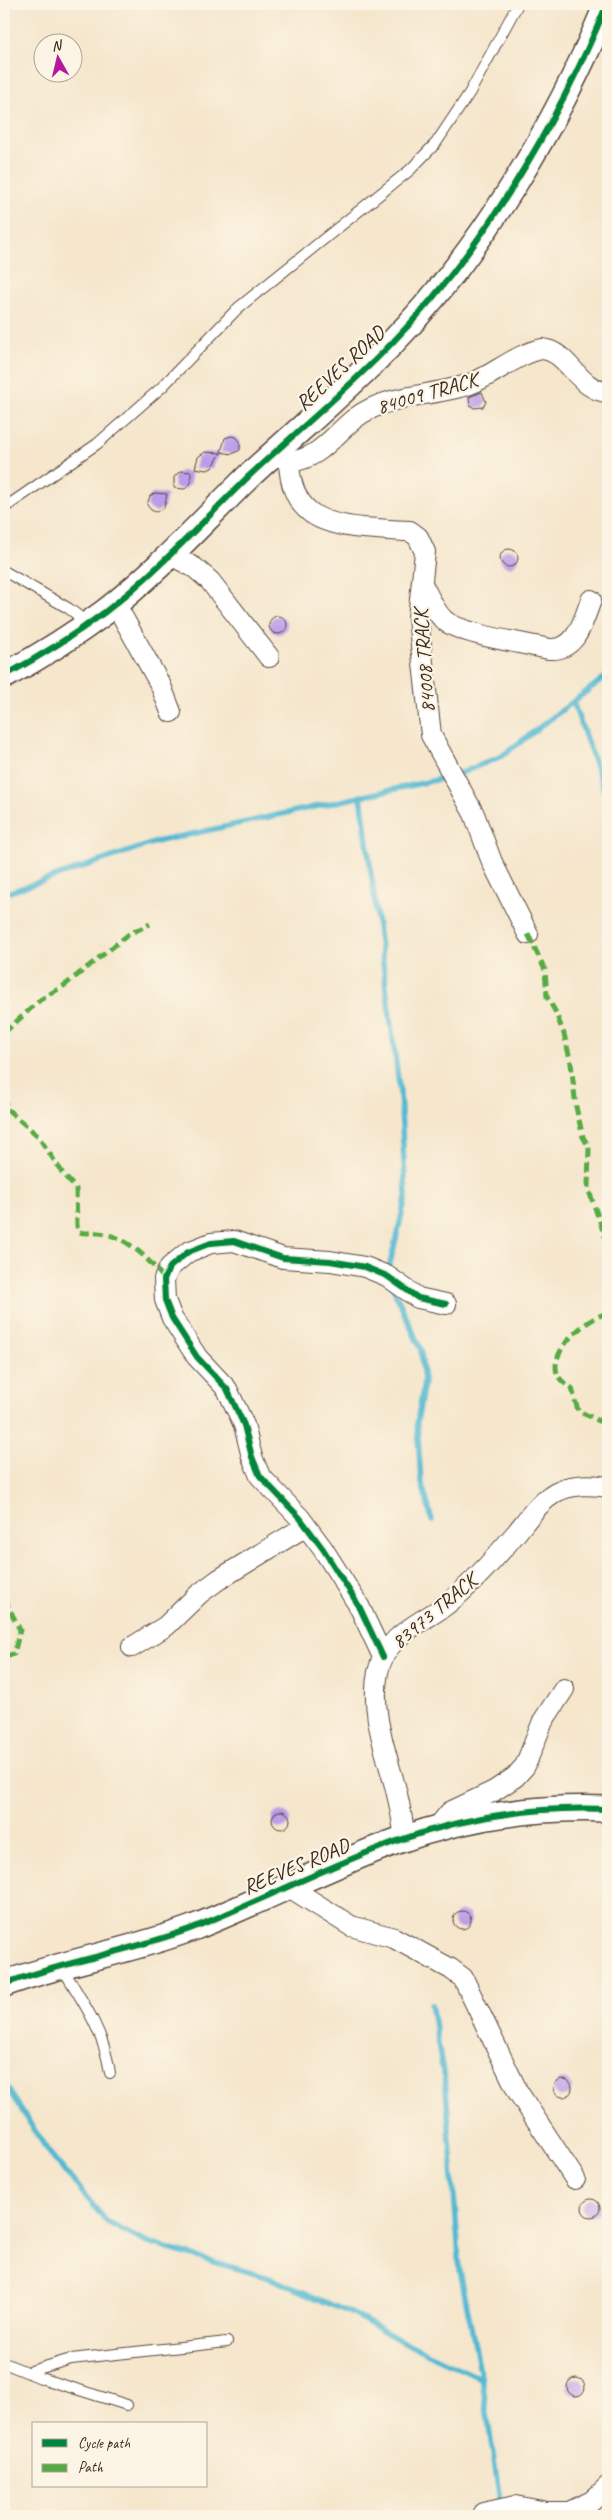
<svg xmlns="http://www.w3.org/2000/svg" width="612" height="2520" font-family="Caveat,sans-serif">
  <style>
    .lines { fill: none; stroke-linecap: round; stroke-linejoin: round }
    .stream { stroke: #53b9d2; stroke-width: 5.5 }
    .building { fill: #ba9de8 }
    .service-casing { stroke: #574638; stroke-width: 12 }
    .minor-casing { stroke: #574638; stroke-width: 22 }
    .tertiary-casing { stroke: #574638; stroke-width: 28 }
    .service { stroke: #fff; stroke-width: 10 }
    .minor { stroke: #fff; stroke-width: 20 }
    .tertiary { stroke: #fff; stroke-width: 25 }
    .quiet { stroke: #55ab43; stroke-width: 5; stroke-dasharray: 10 5; stroke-linecap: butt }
    .cycleway-casing { stroke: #fcf5e5; stroke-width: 9 }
    .cycleway { stroke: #00873e; stroke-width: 6 }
    .labels { text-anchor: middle; stroke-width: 4.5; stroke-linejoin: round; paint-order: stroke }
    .street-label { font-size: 21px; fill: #3b2a1e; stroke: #fcf5e5 }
  </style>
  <rect width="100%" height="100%" fill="#fcf5e5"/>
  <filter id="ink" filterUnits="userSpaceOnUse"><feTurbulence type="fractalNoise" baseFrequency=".02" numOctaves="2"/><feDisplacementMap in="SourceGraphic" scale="10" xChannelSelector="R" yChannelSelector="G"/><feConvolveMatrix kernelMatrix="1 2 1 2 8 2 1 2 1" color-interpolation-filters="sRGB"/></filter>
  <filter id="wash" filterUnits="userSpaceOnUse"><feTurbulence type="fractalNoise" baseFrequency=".0096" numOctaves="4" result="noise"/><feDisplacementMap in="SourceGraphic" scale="20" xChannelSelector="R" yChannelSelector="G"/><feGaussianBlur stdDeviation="1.12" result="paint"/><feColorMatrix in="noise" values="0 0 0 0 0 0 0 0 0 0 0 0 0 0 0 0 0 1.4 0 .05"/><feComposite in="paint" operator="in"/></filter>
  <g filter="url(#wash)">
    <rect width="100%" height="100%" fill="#f5e6cc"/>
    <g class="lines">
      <path class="stream" d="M573 702 602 783 608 807
        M361 796 400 1093 406 1197 388 1272
        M4 894 156 842 454 776 502 756 608 675
        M393 1288 421 1350 424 1382 417 1423 421 1480 432 1520
        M431 2004 446 2089 460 2271 483 2386 501 2507
        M4 2083 48 2151 107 2222 145 2242 270 2278 355 2315 403 2342 482 2379"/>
    </g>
    <g id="blocks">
      <path class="building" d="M482 392 486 402 483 407 474 408 470 405 469 397Z
        M231 436 236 437 240 441V450L232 454 221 452 225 438Z
        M205 452 221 453 212 468 207 470 195 468 198 457Z
        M180 471 191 472V483L185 489 174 488V477Z
        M155 493 167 494 164 508 156 512 151 510 147 505 150 496Z
        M500 558a9 9 0 1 1 18 0a9 9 0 1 1-18 0Z
        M269 625a9 9 0 1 1 18 0a9 9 0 1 1-18 0Z
        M272 1820a9 9 0 1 1 18 0a9 9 0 1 1-18 0Z
        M453 1920a9 9 0 1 1 18 0a9 9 0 1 1-18 0Z
        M554 2088a9 9 0 1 1 18 0a9 9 0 1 1-18 0Z
        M582 2208a9 9 0 1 1 18 0a9 9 0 1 1-18 0Z
        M567 2387a9 9 0 1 1 18 0a9 9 0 1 1-18 0Z"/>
    </g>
  </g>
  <g filter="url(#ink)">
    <use href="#blocks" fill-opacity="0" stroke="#574638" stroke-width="1"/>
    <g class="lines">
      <g class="service-casing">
        <path id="service" d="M4 508 97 444 162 387 238 308 410 170 436 143 470 92 518 4
          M4 571 68 608 88 623
          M61 1966C83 2002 104 2031 110 2073
          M4 2363 41 2378 127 2405
          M28 2372 71 2359 227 2342"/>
      </g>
      <g class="minor-casing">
        <path id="minor" d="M278 455 289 462C326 459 339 423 370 409 401 394 438 395 470 384 494 375 516 354 542 349 569 351 578 391 608 392
          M289 462C291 512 319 524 363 528 379 529 395 531 410 531L418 537 425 552 418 618 431 735 474 814 492 862 528 934
          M169 554 195 568 210 581 269 657
          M422 584C429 596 434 611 444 620 461 635 525 643 549 649 577 651 583 621 591 600
          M115 603 161 686 171 712
          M132 1647 166 1626 199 1594 218 1580 306 1526
          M383 1657 359 1606 323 1549 300 1518 260 1476 252 1457 244 1425 227 1389 197 1357 172 1318 165 1300 164 1279 170 1267 188 1252 211 1243 234 1241 283 1258 330 1261 365 1267 387 1276 418 1298 446 1304
          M436 1829 450 1812 494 1791 515 1777 525 1766 543 1721 564 1689
          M405 1839C402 1816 398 1794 391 1772 382 1740 371 1706 378 1672 386 1636 416 1626 443 1607 468 1589 497 1556 517 1532 529 1517 539 1502 556 1492 571 1484 592 1484 608 1487
          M289 1887 351 1926 394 1938 451 1969 463 1978 518 2092 575 2179
          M483 2513 515 2506 547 2512H569L592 2501 608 2486"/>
      </g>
      <g class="tertiary-casing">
        <path id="tertiary" d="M4 676C39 657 73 636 105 612 157 572 202 522 249 476 296 432 346 391 391 344 481 252 558 123 607 4
          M4 1984C66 1961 133 1951 195 1927 263 1900 328 1866 397 1841 464 1817 537 1806 608 1809"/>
      </g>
      <use href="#service" class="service"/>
      <use href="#minor" class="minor"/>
      <use href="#tertiary" class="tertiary"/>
      <path class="quiet" d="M528 934 545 970 547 997 555 1011 564 1034 571 1063 576 1107 583 1137 589 1147 588 1188 608 1245
        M4 1033 40 1000 65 985 129 934 150 924
        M4 1095 7 1109 38 1136 64 1175 76 1189 77 1226 79 1232C86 1234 92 1232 99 1233 127 1236 148 1258 164 1279
        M608 1313C581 1319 530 1368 572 1388L578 1411 608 1425
        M4 1598 20 1630 14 1654 4 1656"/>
      <g class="cycleway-casing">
        <path id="cycleway" d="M4 676C39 657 73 636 105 612 157 572 202 522 249 476 296 432 346 391 391 344 481 252 558 123 607 4
          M383 1657 359 1606 323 1549 300 1518 260 1476 252 1457 244 1425 227 1389 197 1357 172 1318 165 1300 164 1279 170 1267 188 1252 211 1243 234 1241 283 1258 330 1261 365 1267 387 1276 418 1298 446 1304
          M4 1984C66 1961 133 1951 195 1927 263 1900 328 1866 397 1841 464 1817 537 1806 608 1809"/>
      </g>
      <use href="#cycleway" class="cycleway"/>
    </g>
  </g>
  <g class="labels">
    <g class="street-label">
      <text transform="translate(340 368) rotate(-43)" y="7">REEVES ROAD</text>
      <text transform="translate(427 393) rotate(-16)" y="7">84009 TRACK</text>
      <text transform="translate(424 661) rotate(-94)" y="7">84008 TRACK</text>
      <text transform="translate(434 1611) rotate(-40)" y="7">83973 TRACK</text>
      <text transform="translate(296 1866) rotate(-23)" y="7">REEVES ROAD</text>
    </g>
  </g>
  <rect width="612" height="2520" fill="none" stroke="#fcf5e5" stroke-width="20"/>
  <rect x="32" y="2422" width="175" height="65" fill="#fcf5e5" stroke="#afa495"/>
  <rect x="42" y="2439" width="25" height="8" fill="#00873e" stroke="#afa495"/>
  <text x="78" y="2448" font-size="15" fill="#3b2a1e">Cycle path</text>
  <rect x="42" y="2464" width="25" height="8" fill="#55ab43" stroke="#afa495"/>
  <text x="78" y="2472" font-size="15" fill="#3b2a1e">Path</text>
  <g transform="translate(58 58) rotate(352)"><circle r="24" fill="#fcf5e5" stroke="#afa495"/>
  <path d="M0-4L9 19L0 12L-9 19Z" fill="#b5179e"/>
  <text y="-8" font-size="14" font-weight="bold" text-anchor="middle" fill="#3b2a1e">N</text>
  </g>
</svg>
